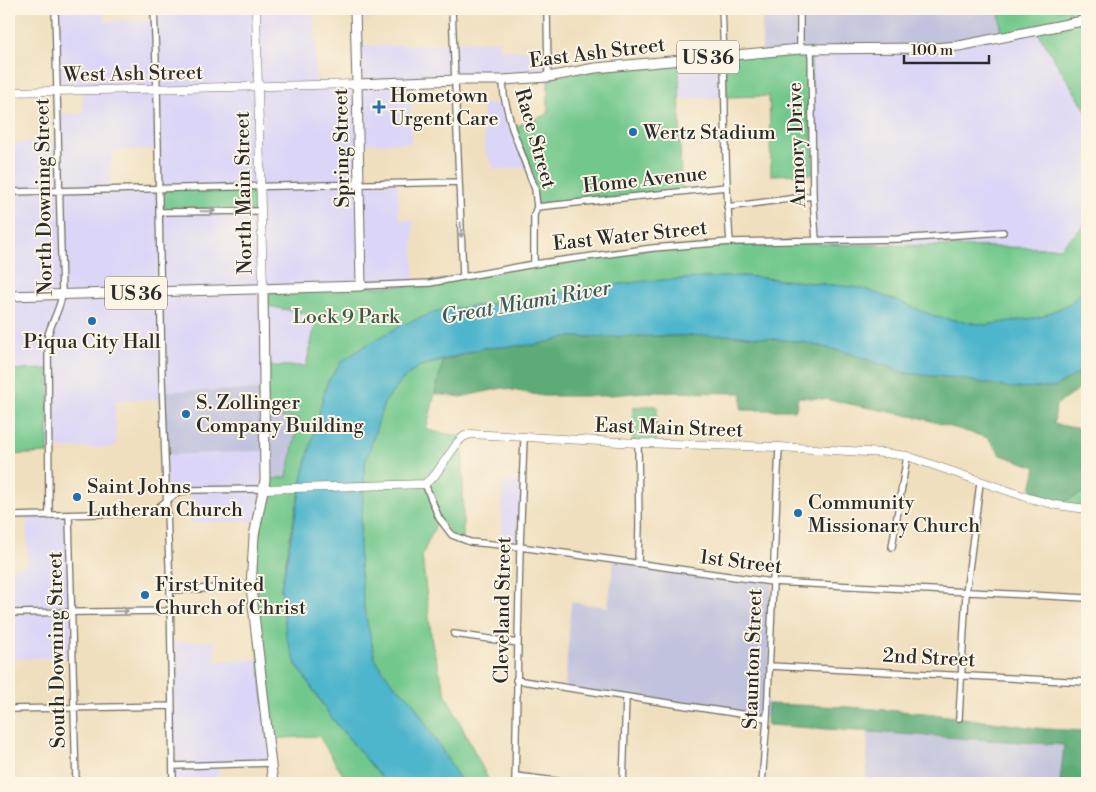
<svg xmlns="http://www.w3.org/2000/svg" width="1096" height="792" font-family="'Libre Bodoni',serif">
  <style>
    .built { fill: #dbd6f7; fill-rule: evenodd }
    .industrial { fill: #c1c2dd }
    .green { fill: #72c88c; stroke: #4e7a5c }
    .forest { fill: #5dac78; stroke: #446c52 }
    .water { fill: #4eb5cc; stroke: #3c707c }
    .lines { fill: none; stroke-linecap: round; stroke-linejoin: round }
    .minor-casing { stroke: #706a5e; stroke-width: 8 }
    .tertiary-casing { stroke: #706a5e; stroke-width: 9 }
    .secondary-casing { stroke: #706a5e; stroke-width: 11 }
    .primary-casing { stroke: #706a5e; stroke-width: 11 }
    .minor { stroke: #fff; stroke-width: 5.5 }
    .tertiary { stroke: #fff; stroke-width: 8 }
    .secondary { stroke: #fff; stroke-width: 9 }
    .primary { stroke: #fff; stroke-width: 9 }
    .oneway { stroke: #a0a0a0 }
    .poi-dot { fill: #1f6fb2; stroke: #fcf5e5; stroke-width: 2 }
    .labels { text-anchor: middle; stroke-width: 4; stroke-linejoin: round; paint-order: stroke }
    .shield { fill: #fcf5e5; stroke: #6a6863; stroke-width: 1 }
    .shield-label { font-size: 19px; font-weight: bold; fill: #2b2b2b }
    .street-label { font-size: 20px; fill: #2b2b2b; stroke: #fcf5e5 }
    .poi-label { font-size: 20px; fill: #2b2b2b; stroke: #fcf5e5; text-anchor: start }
    .park-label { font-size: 20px; fill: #405a48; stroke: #fcf5e5 }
    .water-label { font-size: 21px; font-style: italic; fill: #375b63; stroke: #fcf5e5 }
  </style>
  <rect width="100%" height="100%" fill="#fcf5e5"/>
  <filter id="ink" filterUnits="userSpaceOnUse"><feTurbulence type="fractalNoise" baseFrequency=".02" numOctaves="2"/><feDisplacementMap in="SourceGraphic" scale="10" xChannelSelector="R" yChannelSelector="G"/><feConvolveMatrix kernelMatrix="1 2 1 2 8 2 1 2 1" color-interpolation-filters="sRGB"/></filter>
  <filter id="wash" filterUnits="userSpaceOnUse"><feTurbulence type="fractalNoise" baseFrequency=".0096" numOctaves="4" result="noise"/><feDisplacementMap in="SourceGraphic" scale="20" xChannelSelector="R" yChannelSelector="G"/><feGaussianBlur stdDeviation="1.12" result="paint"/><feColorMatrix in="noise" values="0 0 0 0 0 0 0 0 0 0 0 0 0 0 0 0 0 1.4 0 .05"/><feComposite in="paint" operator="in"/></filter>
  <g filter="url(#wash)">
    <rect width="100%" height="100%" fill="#f0dfbe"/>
    <path class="built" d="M55 9H105V21L154 20V9H314L316 84H357L356 46 453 44 454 42 500 41 501 50 547 51 548 77 411 82V143L358 144 359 184 398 183 399 220H413L414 284 263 305 317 315 306 366H265V390L163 391V399L115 400 116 447 48 449 49 369 9 370V156H10V143L58 142V114L83 113V90L57 91ZM158 149 159 189 110 190 112 151Z
      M355 9H393L394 18 355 20Z
      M1037 31 1087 112V223L1060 248 817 244 813 196 811 49Z
      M725 55V97L680 100 679 60Z
      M505 103 527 167 495 170 485 151 482 104Z
      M265 451 257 521 191 523 189 490 167 500 165 455Z
      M503 482H522L520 547 501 545Z
      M27 516H69L73 657 9 659V567H23L27 564Z
      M214 641 215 661 259 659 271 763 218 765 219 783H173L171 642Z"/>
    <path class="industrial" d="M778 9H999L1002 38 959 46 762 52V13L777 11Z
      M265 390 299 417 287 477 265 480V451L165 455 163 391Z
      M614 560 772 582 767 718 565 688 571 602 608 607Z
      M868 732 1064 745 1060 783H866Z"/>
    <path class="green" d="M999 9H1066L1087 32V112L1037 31 1002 38Z
      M811 49 813 174 771 175 769 96 725 97V55Z
      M679 60 681 192 537 207 535 189 512 128 548 114V77Z
      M260 185V211L159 212V189Z
      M1087 223V286L1071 303 1041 317 985 325 936 317 898 301 861 288 744 276 646 281 589 288 504 303 441 310 311 446 304 471 290 538 281 589 296 664 331 717 386 783H348L319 736 268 739 251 587 265 480 287 477 299 418 265 417V366H306L317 316 263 305V290L400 286 653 248 816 240 817 244 1060 248Z
      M443 361 426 430 463 437V539L452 535 439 518 422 555 432 644 446 695 490 783H462L410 698 392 683 375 659 364 607 359 556 365 464 384 403 402 380 418 367Z
      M49 369 48 453 9 455V370Z
      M645 406H657L656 443 632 442 633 407Z
      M1087 491V509L1056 505Z"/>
    <path class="forest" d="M739 335 802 342 849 353 905 373 956 378 1086 370 1087 368V384L1056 405 1054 424 1087 430V491L1056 505 1029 498 1036 467 1001 455 988 438 921 418 824 399 798 397 796 410H741L742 393 645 392 601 396H543L502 388 461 397 435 394 443 361 484 348 535 345 567 337Z
      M768 704 848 707 925 713 1045 729 1087 731V783H1060L1064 745 767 725Z"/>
    <path class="water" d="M1067 9H1087V32Z
      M744 276 861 288 898 301 936 317 985 325 1041 317 1071 303 1087 286V368L1055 387 1013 388 956 378 905 373 849 353 802 342 739 335 567 337 535 345 484 348 418 367 402 380 384 403 365 464 359 556 364 607 375 659 392 683 410 698 462 783H386L331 717 296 664 286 636 281 589 304 471 322 401 327 383 341 362 366 345 402 325 441 310 504 303 589 288 646 281Z"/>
  </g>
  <g filter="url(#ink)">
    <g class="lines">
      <g class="minor-casing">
        <path id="minor" d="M154 9 157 89 162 379 170 590 173 783
          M452 9 463 277
          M547 9 548 77
          M722 9C726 87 724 164 730 242
          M800 9V49
          M811 49 813 196 816 240
          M503 80 504 96 512 128 535 189 537 207 534 215V264
          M9 192 458 182
          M537 207 726 187
          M727 207 813 196
          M159 212 260 211
          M361 286 430 283 534 264 653 248 730 242 898 239 1003 232
          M425 484 439 518 452 535 470 542 520 547 772 582 1087 598
          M9 516 145 513 155 510 178 492 190 490 264 489
          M49 516 48 335C52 321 60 309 62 295L55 9
          M69 516 76 783
          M892 547 907 456
          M638 563 639 526 638 443
          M170 590 251 587
          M9 613 170 611
          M454 634 518 643
          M769 666 1087 682
          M516 680 767 718
          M9 709 172 706
          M959 718 966 593 980 483
          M173 766 271 763
          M516 776 572 783
          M515 783 520 547 524 438
          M623 783 626 698
          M762 783 767 718 779 447"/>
      </g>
      <g class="tertiary-casing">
        <path id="tertiary" d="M256 9 263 289
          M9 92 357 84
          M264 489 425 484 435 475 458 442 463 437 470 434 638 443 779 447 884 453 907 456 1029 498 1056 505 1087 509"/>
      </g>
      <g class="secondary-casing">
        <path id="secondary" d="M355 9 357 84
          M263 289 265 480 254 536 251 587 273 783"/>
      </g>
      <g class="primary-casing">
        <path id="primary" d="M9 296 361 286 357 84 456 80H503L548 77 595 68 800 49 933 48 959 46 1087 20"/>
      </g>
      <use href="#minor" class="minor"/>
      <use href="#tertiary" class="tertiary"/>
      <use href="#secondary" class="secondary"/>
      <use href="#primary" class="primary"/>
    </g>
    <defs><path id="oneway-shaft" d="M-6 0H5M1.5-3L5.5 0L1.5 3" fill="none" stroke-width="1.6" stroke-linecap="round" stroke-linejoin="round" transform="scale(1.25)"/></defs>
    <g class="oneway">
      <use href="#oneway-shaft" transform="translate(208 211) rotate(-1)"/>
      <use href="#oneway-shaft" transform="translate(461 230) rotate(87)"/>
      <use href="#oneway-shaft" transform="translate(121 611) rotate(-1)"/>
    </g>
  </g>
  <g class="poi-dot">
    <path d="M376.5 99.5h5v5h5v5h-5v5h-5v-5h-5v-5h5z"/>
    <circle cx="633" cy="132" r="5"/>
    <circle cx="92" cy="321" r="5"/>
    <circle cx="186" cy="414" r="5"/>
    <circle cx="77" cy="497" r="5"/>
    <circle cx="798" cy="513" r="5"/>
    <circle cx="145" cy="595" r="5"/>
  </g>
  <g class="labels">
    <g class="shield">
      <rect x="677" y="40.5" width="62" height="33" rx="4"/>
      <rect x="105" y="276.5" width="62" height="33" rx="4"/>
    </g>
    <g class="shield-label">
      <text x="708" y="64">US 36</text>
      <text x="136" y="300">US 36</text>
    </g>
    <g class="street-label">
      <text transform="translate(597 52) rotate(-7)" y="7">East Ash Street</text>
      <text transform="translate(133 73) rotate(-1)" y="7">West Ash Street</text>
      <text transform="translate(536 138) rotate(74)" y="7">Race Street</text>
      <text transform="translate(796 145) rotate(-92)" y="7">Armory Drive</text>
      <text transform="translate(341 148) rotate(-91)" y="7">Spring Street</text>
      <text transform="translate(645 179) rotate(-6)" y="7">Home Avenue</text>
      <text transform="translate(243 193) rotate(-91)" y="7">North Main Street</text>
      <text transform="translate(43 197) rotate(-91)" y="7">North Downing Street</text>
      <text transform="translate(630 235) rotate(-6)" y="7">East Water Street</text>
      <text transform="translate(669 427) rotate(2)" y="7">East Main Street</text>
      <text transform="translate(741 561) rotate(7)" y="7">1st Street</text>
      <text transform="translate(502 610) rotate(-89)" y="7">Cleveland Street</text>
      <text transform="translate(56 650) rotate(-91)" y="7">South Downing Street</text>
      <text transform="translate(929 657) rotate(3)" y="7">2nd Street</text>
      <text transform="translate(752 659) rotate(-88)" y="7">Staunton Street</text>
    </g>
    <g class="poi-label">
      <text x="390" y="102">Hometown<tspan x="390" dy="23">Urgent Care</tspan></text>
      <text x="643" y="139">Wertz Stadium</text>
      <text x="92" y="348" text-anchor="middle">Piqua City Hall</text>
      <text x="196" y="409">S. Zollinger<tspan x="196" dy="23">Company Building</tspan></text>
      <text x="87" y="493">Saint Johns<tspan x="87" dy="23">Lutheran Church</tspan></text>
      <text x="808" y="509">Community<tspan x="808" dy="23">Missionary Church</tspan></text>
      <text x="155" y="591">First United<tspan x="155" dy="23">Church of Christ</tspan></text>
    </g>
    <g class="park-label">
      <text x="346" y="323">Lock 9 Park</text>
    </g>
    <g class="water-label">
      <text transform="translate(526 302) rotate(-10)" y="7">Great Miami River</text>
    </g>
  </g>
  <rect width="1096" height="792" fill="none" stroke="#fcf5e5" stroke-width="30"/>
  <path d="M904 55v8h85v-8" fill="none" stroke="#2b2b2b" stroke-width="2.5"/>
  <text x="911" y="55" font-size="15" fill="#2b2b2b" stroke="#fcf5e5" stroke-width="4" paint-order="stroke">100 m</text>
</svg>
